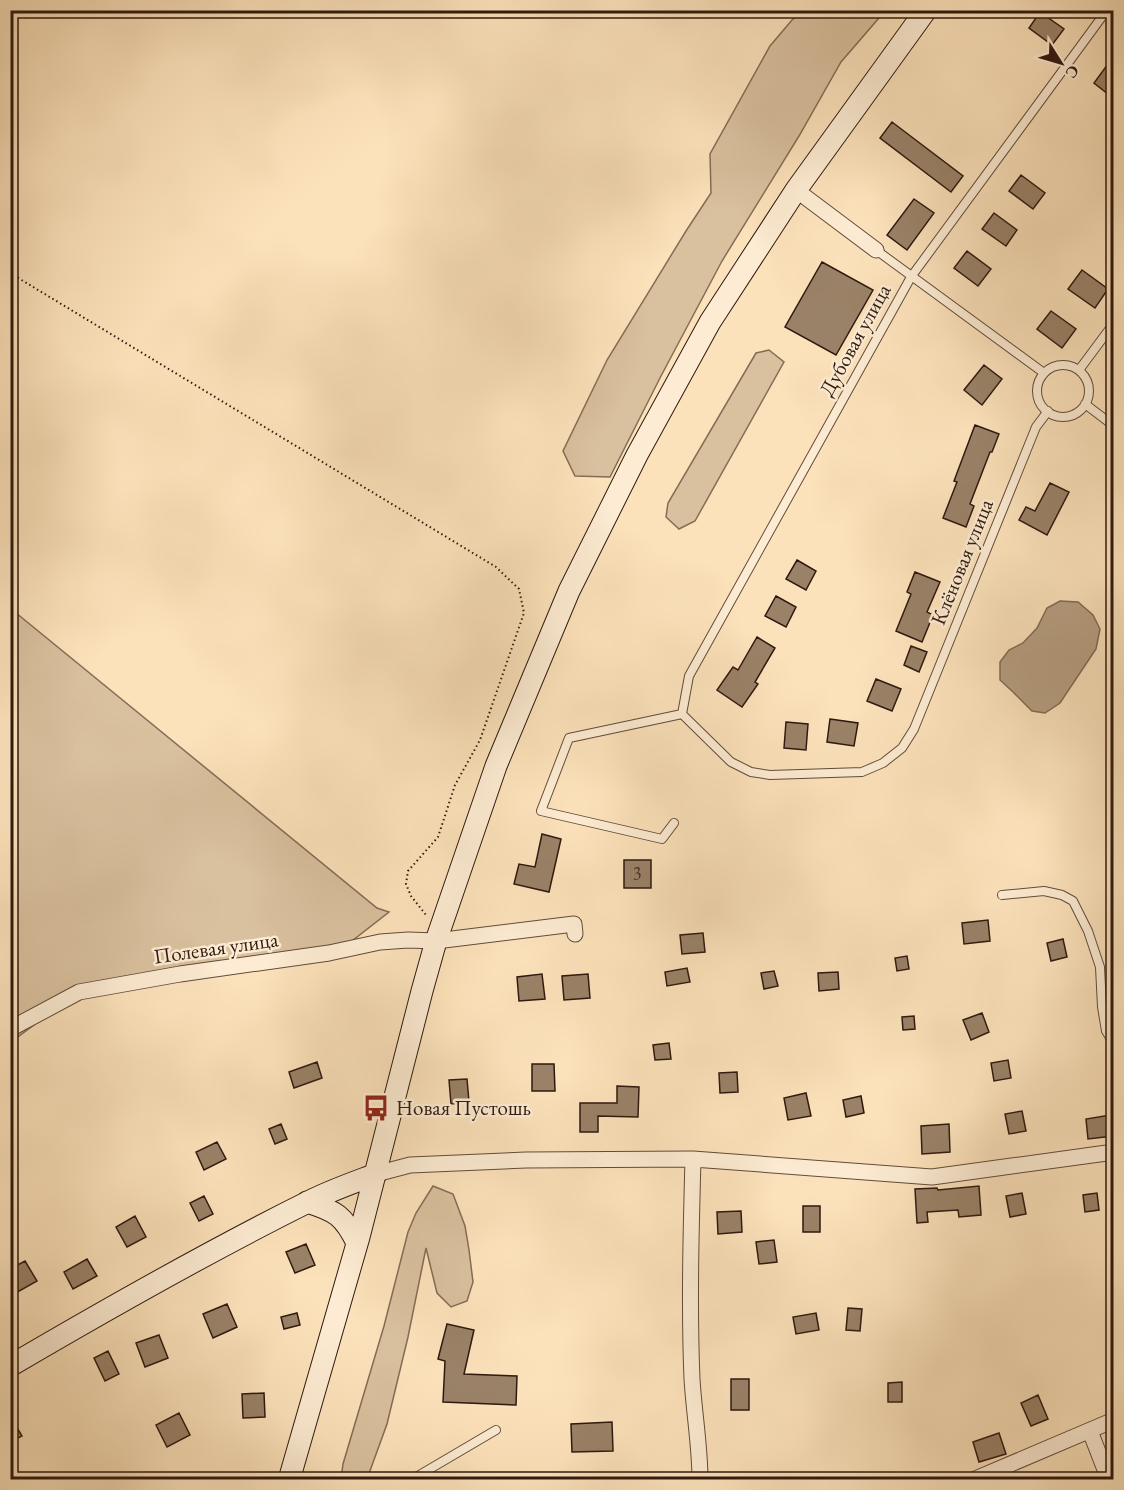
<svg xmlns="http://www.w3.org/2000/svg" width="1124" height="1490" font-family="'EB Garamond',serif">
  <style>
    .green { fill: #d9c09e; stroke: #846c56; stroke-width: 1.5 }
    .water { fill: #b69e81; stroke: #806953; stroke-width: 1.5 }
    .building { fill: #9a8268; stroke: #2f190f; stroke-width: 1.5 }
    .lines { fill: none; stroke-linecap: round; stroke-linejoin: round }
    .lane-casing { stroke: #624b3a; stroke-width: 10 }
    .street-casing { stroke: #624b3a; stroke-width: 17 }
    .secondary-casing { stroke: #2f190f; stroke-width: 23 }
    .path { stroke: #2f190f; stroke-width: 2; stroke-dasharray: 1.5 3; stroke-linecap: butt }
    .lane { stroke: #fdecd3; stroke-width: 8 }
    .street { stroke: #fdecd3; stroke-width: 15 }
    .secondary { stroke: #fdecd3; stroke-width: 21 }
    .labels { text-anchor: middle; stroke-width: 5; stroke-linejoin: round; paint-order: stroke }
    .number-label { font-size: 18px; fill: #4a3325 }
    .street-label { font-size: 21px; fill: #2f190f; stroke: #fdecd3 }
    .poi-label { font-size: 21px; fill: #2f190f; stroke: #fdecd3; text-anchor: start }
  </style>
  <rect width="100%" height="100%" fill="#fce2bb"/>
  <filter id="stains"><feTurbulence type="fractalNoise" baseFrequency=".00333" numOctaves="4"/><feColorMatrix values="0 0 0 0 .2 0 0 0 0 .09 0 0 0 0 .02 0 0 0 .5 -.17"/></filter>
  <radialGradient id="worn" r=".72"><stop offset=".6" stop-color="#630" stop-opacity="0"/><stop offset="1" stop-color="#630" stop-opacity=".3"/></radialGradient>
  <path class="green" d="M802 11H885L841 62 799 136 722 261 661 376 610 477 575 476 563 451 607 360 686 231 711 193 710 154 770 46 792 20Z
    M769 350 784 362 695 521 679 529 666 517 668 503 756 353Z
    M10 608 377 908 389 912 348 944 73 996 11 1042Z
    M433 1186 453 1194 465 1226 469 1250 473 1282 467 1301 451 1307 437 1293 426 1248 408 1337 387 1424 367 1479H341L343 1464 384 1326 408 1232 416 1213Z"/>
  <path class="water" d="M1060 601 1078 602 1093 615 1100 629 1096 649 1060 703 1045 713 1032 711 1013 692 1000 680V662L1009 650 1023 643 1037 628 1047 608Z"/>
  <path class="building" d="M1040 12 1064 29 1052 45 1029 28Z
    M1113 57V98L1094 83Z
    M892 122 963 176 951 192 880 138Z
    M1021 175 1045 193 1033 209 1009 191Z
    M914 199 934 213 907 250 887 235Z
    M994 213 1017 230 1006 246 982 229Z
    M967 251 991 269 978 286 954 268Z
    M822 262 873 290 836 355 785 327Z
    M1082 270 1108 289 1095 308 1068 289Z
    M1051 311 1076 329 1062 348 1037 329Z
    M984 365 1002 379 982 405 964 390Z
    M975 425 999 434 992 452H990L970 504 974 506 966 527 943 518 957 482 954 481Z
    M1050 483 1069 492 1047 535 1019 520 1026 507 1035 511Z
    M797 560 816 571 806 590 786 579Z
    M915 572 940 582 927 612 933 615 922 642 896 631 911 594 907 592Z
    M776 596 796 607 786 627 765 616Z
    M757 637 775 648 755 682 758 684 742 707 717 690 733 667 738 670Z
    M911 646 927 652 919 672 904 665Z
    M876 679 901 689 892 711 867 701Z
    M830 719 858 723 854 746 827 742Z
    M786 722 808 724 806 750 784 748Z
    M542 834 561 839 549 892 514 884 519 864 535 867Z
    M624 860H651V888H624Z
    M988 920 990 941 964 944 962 923Z
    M703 933 705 952 682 954 680 935Z
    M1063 939 1067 957 1051 961 1047 943Z
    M907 956 909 969 897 971 895 958Z
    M687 968 690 982 667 986 665 972Z
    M774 971 778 986 764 989 761 973Z
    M838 972 839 989 819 991 818 973Z
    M542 974 545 999 519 1001 517 977Z
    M588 974 590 998 564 1000 562 976Z
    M982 1013 989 1032 971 1040 963 1020Z
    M914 1016 915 1029 903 1030 902 1017Z
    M669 1043 671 1059 655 1060 653 1045Z
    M1008 1060 1011 1078 994 1081 991 1063Z
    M317 1062 322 1078 294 1088 289 1072Z
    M532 1064H554L555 1091H532Z
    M737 1072 738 1092 720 1093 719 1073Z
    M467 1079 469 1102 451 1104 449 1080Z
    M617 1086 639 1087 638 1117 598 1116V1132H580V1103H617Z
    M806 1093 811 1116 788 1120 784 1098Z
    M861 1096 864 1113 846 1117 843 1100Z
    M1022 1111 1026 1131 1009 1134 1005 1114Z
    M1110 1115 1113 1136 1088 1139 1086 1119Z
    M281 1124 287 1139 275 1144 269 1129Z
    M949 1124 950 1152 922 1154 921 1126Z
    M217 1142 226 1159 204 1170 196 1152Z
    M979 1186 981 1215 959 1217 958 1210 927 1212 928 1222 917 1223 915 1189 937 1188 938 1190Z
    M1022 1193 1026 1214 1010 1217 1006 1196Z
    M1097 1193 1099 1210 1085 1212 1083 1195Z
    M204 1196 213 1214 199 1221 190 1203Z
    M803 1206H820V1232H803Z
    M741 1211 742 1232 718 1234 717 1212Z
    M135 1216 146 1237 127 1247 116 1227Z
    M774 1240 777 1262 759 1264 756 1242Z
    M306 1244 315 1265 295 1273 286 1252Z
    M87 1259 97 1276 73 1289 64 1272Z
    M25 1261 37 1281 14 1294 10 1287V1269Z
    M227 1304 237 1327 213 1338 203 1314Z
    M848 1308 862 1309 860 1331 846 1330Z
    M297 1313 300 1325 284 1329 281 1317Z
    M816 1313 819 1330 796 1334 793 1317Z
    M447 1324 474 1330 464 1374 517 1376 516 1405 443 1402 445 1361 438 1359Z
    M159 1335 168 1358 145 1367 136 1343Z
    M108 1351 119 1374 105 1381 94 1358Z
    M731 1379H749V1410H731Z
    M902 1382V1402H888V1383Z
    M264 1393 265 1417 243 1418 242 1394Z
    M1038 1395 1048 1419 1031 1426 1021 1403Z
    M179 1413 190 1435 167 1447 156 1425Z
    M10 1416 22 1436 10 1442Z
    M612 1422 613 1451 572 1452 571 1424Z
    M999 1433 1006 1454 979 1462 973 1442Z"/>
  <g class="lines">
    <g class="lane-casing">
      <path id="lane" d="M876 250 1044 373
        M1037 391a26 26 0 1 1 52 0a26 26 0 1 1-52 0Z
        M1079 370 1114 323
        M1085 404 1114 426
        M682 714 689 676 911 277 1107 10
        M674 823 662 839 541 811 569 738 682 714 731 762 751 772 770 775 862 772 883 763 902 748 914 729 1036 427 1048 411
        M1002 895 1044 891 1062 895 1073 901 1088 931 1100 967 1102 1007 1106 1031 1114 1044
        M411 1480 496 1430"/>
    </g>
    <g class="street-casing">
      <path id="street" d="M796 190 876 250
        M10 1029 79 992 180 974 329 953 380 942 408 940 436 941 574 924 575 934
        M693 1159C691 1232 689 1306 692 1379 694 1413 700 1446 700 1480
        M376 1174 410 1165 526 1160 693 1159 932 1177 1114 1152
        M1090 1431 1109 1480
        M973 1480 1114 1420"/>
    </g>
    <g class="secondary-casing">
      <path id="secondary" d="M307 1202C336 1211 344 1216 357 1243
        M10 1366C109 1308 209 1251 312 1200 332 1190 355 1182 376 1174
        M289 1480 359 1237 422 991 436 941 496 766 569 591 637 455 710 322 796 190 926 10"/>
    </g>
    <path class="path" d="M10 273 496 567 519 589 524 613 480 740 455 785 438 837 408 871 406 884 411 896 426 915"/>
    <use href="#lane" class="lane"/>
    <use href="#street" class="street"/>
    <use href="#secondary" class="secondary"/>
  </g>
  <defs>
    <g id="bus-bare" transform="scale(2.07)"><path d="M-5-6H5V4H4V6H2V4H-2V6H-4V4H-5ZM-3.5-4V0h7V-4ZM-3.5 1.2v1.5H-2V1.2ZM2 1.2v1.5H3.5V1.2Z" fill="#8f2418" stroke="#fdecd3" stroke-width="2.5" paint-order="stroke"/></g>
  </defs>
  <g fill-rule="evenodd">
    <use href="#bus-bare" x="376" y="1108"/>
  </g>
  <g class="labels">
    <g class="number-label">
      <text x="637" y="880">3</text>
    </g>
    <g class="street-label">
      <text transform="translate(855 340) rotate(-61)" y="7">Дубовая улица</text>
      <text transform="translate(962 562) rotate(-68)" y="7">Клёновая улица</text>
      <text transform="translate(216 948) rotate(-8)" y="7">Полевая улица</text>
    </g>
    <g class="poi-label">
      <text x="396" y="1115">Новая Пустошь</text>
    </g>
  </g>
  <rect width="1124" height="1490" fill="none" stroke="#fce2bb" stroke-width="36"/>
  <rect x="12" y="12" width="1100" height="1466" fill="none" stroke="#2f190f" stroke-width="3"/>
  <rect x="18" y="18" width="1088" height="1454" fill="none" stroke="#2f190f" stroke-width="1.5"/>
  <g transform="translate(1061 63) rotate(127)" stroke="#fdecd3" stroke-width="4.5" paint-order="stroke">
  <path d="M0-4.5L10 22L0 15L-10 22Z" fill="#2f190f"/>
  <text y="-9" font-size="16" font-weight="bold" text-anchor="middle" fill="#2f190f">С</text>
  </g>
  <rect width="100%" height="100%" filter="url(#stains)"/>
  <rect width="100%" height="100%" fill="url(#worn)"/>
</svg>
